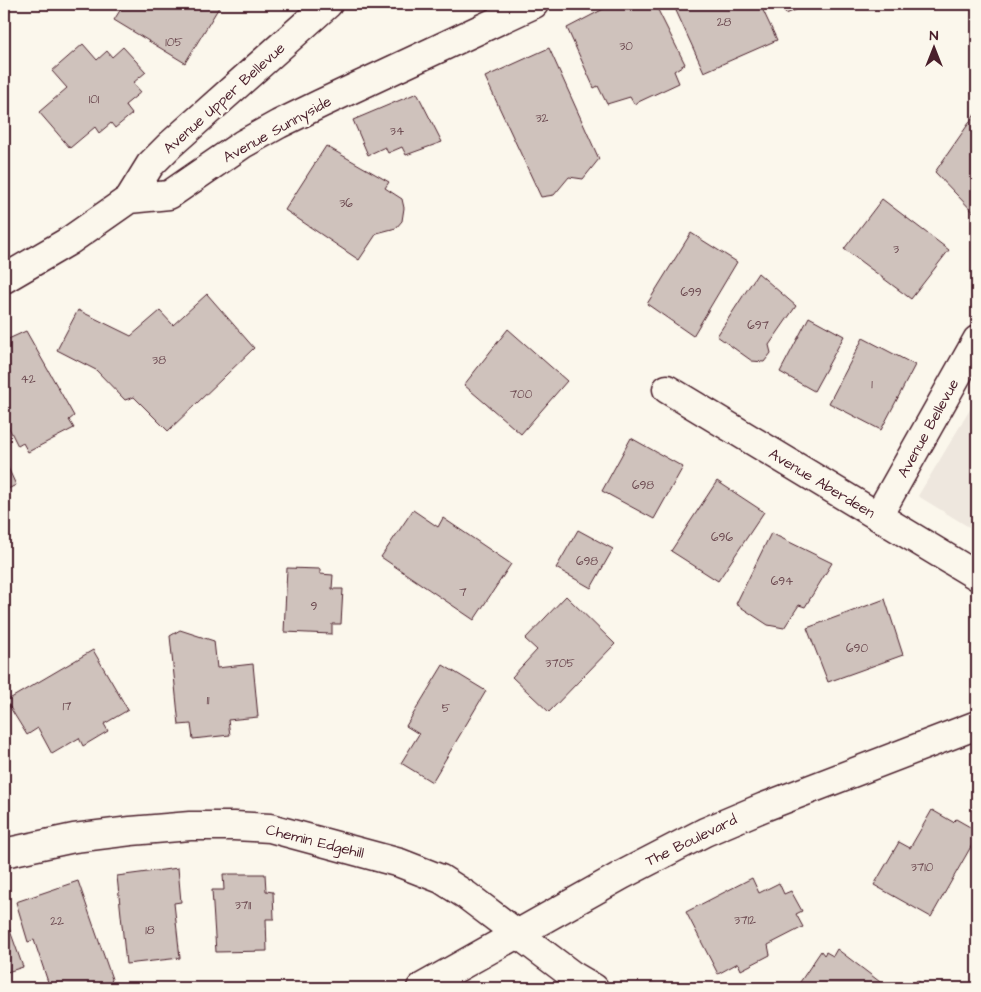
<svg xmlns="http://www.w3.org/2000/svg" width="981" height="992" font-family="'Architects Daughter',sans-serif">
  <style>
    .built { fill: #eee7de }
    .building { fill: #cfc2bc; stroke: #4a1f2b }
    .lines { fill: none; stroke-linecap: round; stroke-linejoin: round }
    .street-casing { stroke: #4a1f2b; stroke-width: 31 }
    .secondary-casing { stroke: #4a1f2b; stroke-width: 31 }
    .street { stroke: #fbf7ec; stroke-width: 28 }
    .secondary { stroke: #fbf7ec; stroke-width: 28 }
    .labels { text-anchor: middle; stroke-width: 4.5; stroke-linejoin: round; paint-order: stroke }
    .number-label { font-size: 12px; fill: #6b484f }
    .street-label { font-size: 15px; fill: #4a1f2b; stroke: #fbf7ec }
  </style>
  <rect width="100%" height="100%" fill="#fbf7ec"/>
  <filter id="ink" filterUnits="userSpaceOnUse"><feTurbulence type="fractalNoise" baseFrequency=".02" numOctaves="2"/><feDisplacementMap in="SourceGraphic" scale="10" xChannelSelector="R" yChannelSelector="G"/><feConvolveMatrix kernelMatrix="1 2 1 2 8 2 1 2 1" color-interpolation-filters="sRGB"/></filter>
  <g filter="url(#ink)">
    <path class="built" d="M977 398V532L918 496Z"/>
    <path class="building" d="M124 4H221L185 63 114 20Z
      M613 4H655L685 64 674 71 679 83 634 104 630 97 607 104 598 86 594 88 567 28Z
      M673 4H760L777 40 704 72Z
      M781 4H810L786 14Z
      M83 44 97 60 107 51 112 57 123 47 146 72 133 83 141 92 125 105 132 114 115 128 111 123 99 133 95 127 70 148 39 112 67 88 52 71Z
      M549 48 599 159 583 179 569 177 554 195 541 197 485 77Z
      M417 93 442 142 406 155 402 147 388 153 385 147 368 155 353 120Z
      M976 113 977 115V216L935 172Z
      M326 146 389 182 385 188 402 199 404 208 402 221 396 228 377 233 359 260 285 210Z
      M882 199 949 250 911 299 844 249Z
      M691 233 737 262 693 336 647 304Z
      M758 273 796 306 769 345 771 353 764 362 752 361 717 336Z
      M207 294 254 348 168 431 134 397 125 400 96 370 57 350 78 310 131 336 160 311 173 325Z
      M809 317 844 336 814 391 780 372Z
      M508 329 567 381 521 434 464 385Z
      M26 331 74 416 69 420 74 428 28 452 23 443 18 446 4 418V341Z
      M863 338 915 365 881 430 829 403Z
      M631 438 683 467 654 519 602 491Z
      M4 459 16 485 4 491Z
      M717 481 764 512 718 581 671 551Z
      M413 510 438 527 443 518 511 564 474 620 381 557Z
      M578 530 613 549 591 588 556 568Z
      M771 533 832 563 805 607 799 605 784 628 768 625 736 604Z
      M287 568 320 569V574L333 575 332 589H343L341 624H332V634L284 632Z
      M566 596 615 644 549 712 512 677 537 650 525 639Z
      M885 599 903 655 828 682 807 628Z
      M180 630 214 641 217 668 253 664 258 717 228 720 230 735 193 739 191 724 179 725 170 636Z
      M93 650 128 710 104 724 108 731 83 746 79 738 52 754 38 728 27 735 6 701Z
      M443 665 486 691 432 782 401 763 419 734 406 726Z
      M932 810 953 822 956 819 977 831V836L931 917 874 885 899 842 910 848Z
      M178 868 181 902 174 903 180 958 126 964 117 876Z
      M223 874H265L266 891 273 892 274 919H266L267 951 216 952 212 890H224Z
      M752 878 759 893 779 883 784 894 791 891 802 911 796 914 803 927 768 945 770 955 741 970 738 963 718 974 686 912Z
      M78 881 112 979 110 985 98 988H50L34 940 28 942 16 902Z
      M4 914 23 967 4 973Z
      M837 949 884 985 882 988H796L821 951 824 955 826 952 833 956Z
      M917 980 928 988H911Z"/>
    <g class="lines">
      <g class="street-casing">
        <path id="street" d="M129 199 150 165 170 145 328 4
          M4 279 69 241 129 199 169 195 243 144 279 124 320 104 534 4
          M667 389 977 576
          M878 516 977 340
          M4 853 74 838 131 831 190 826H234L270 828 400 863 441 879 466 895 572 975 594 988"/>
      </g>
      <g class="secondary-casing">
        <path id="secondary" d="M421 988 622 875 705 832 764 807 977 725"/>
      </g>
      <use href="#street" class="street"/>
      <use href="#secondary" class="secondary"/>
    </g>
  </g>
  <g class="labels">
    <g class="number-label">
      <text x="724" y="26">28</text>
      <text x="174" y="46">105</text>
      <text x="626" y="50">30</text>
      <text x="94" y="103">101</text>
      <text x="542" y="122">32</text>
      <text x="397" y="135">34</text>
      <text x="346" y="207">36</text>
      <text x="896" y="253">3</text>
      <text x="691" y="296">699</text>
      <text x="758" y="329">697</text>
      <text x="159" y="364">38</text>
      <text x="28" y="383">42</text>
      <text x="872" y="388">1</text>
      <text x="521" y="398">700</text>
      <text x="643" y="489">698</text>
      <text x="722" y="541">696</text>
      <text x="587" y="565">698</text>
      <text x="782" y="585">694</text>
      <text x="463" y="596">7</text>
      <text x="314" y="610">9</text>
      <text x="857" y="652">690</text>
      <text x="560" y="667">3705</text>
      <text x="208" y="704">11</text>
      <text x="67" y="710">17</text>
      <text x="446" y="712">5</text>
      <text x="922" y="871">3710</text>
      <text x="243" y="909">3711</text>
      <text x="745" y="924">3712</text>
      <text x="57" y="925">22</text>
      <text x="150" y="934">18</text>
    </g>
    <g class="street-label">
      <text transform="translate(224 98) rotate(-42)" y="5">Avenue Upper Bellevue</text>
      <text transform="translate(277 129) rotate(-29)" y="5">Avenue Sunnyside</text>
      <text transform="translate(928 428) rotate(-61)" y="5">Avenue Bellevue</text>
      <text transform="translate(822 483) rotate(31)" y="5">Avenue Aberdeen</text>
      <text transform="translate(691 840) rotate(-26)" y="5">The Boulevard</text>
      <text transform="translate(315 841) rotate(14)" y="5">Chemin Edgehill</text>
    </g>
  </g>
  <rect width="981" height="992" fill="none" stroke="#fbf7ec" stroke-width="20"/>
  <rect x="10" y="10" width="961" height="972" fill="none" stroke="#4a1f2b" stroke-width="2" filter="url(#ink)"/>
  <g transform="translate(934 48)" stroke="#fbf7ec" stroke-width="4" paint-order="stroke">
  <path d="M0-4L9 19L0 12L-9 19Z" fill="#4a1f2b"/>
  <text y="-8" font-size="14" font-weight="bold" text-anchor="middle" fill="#4a1f2b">N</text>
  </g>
</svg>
